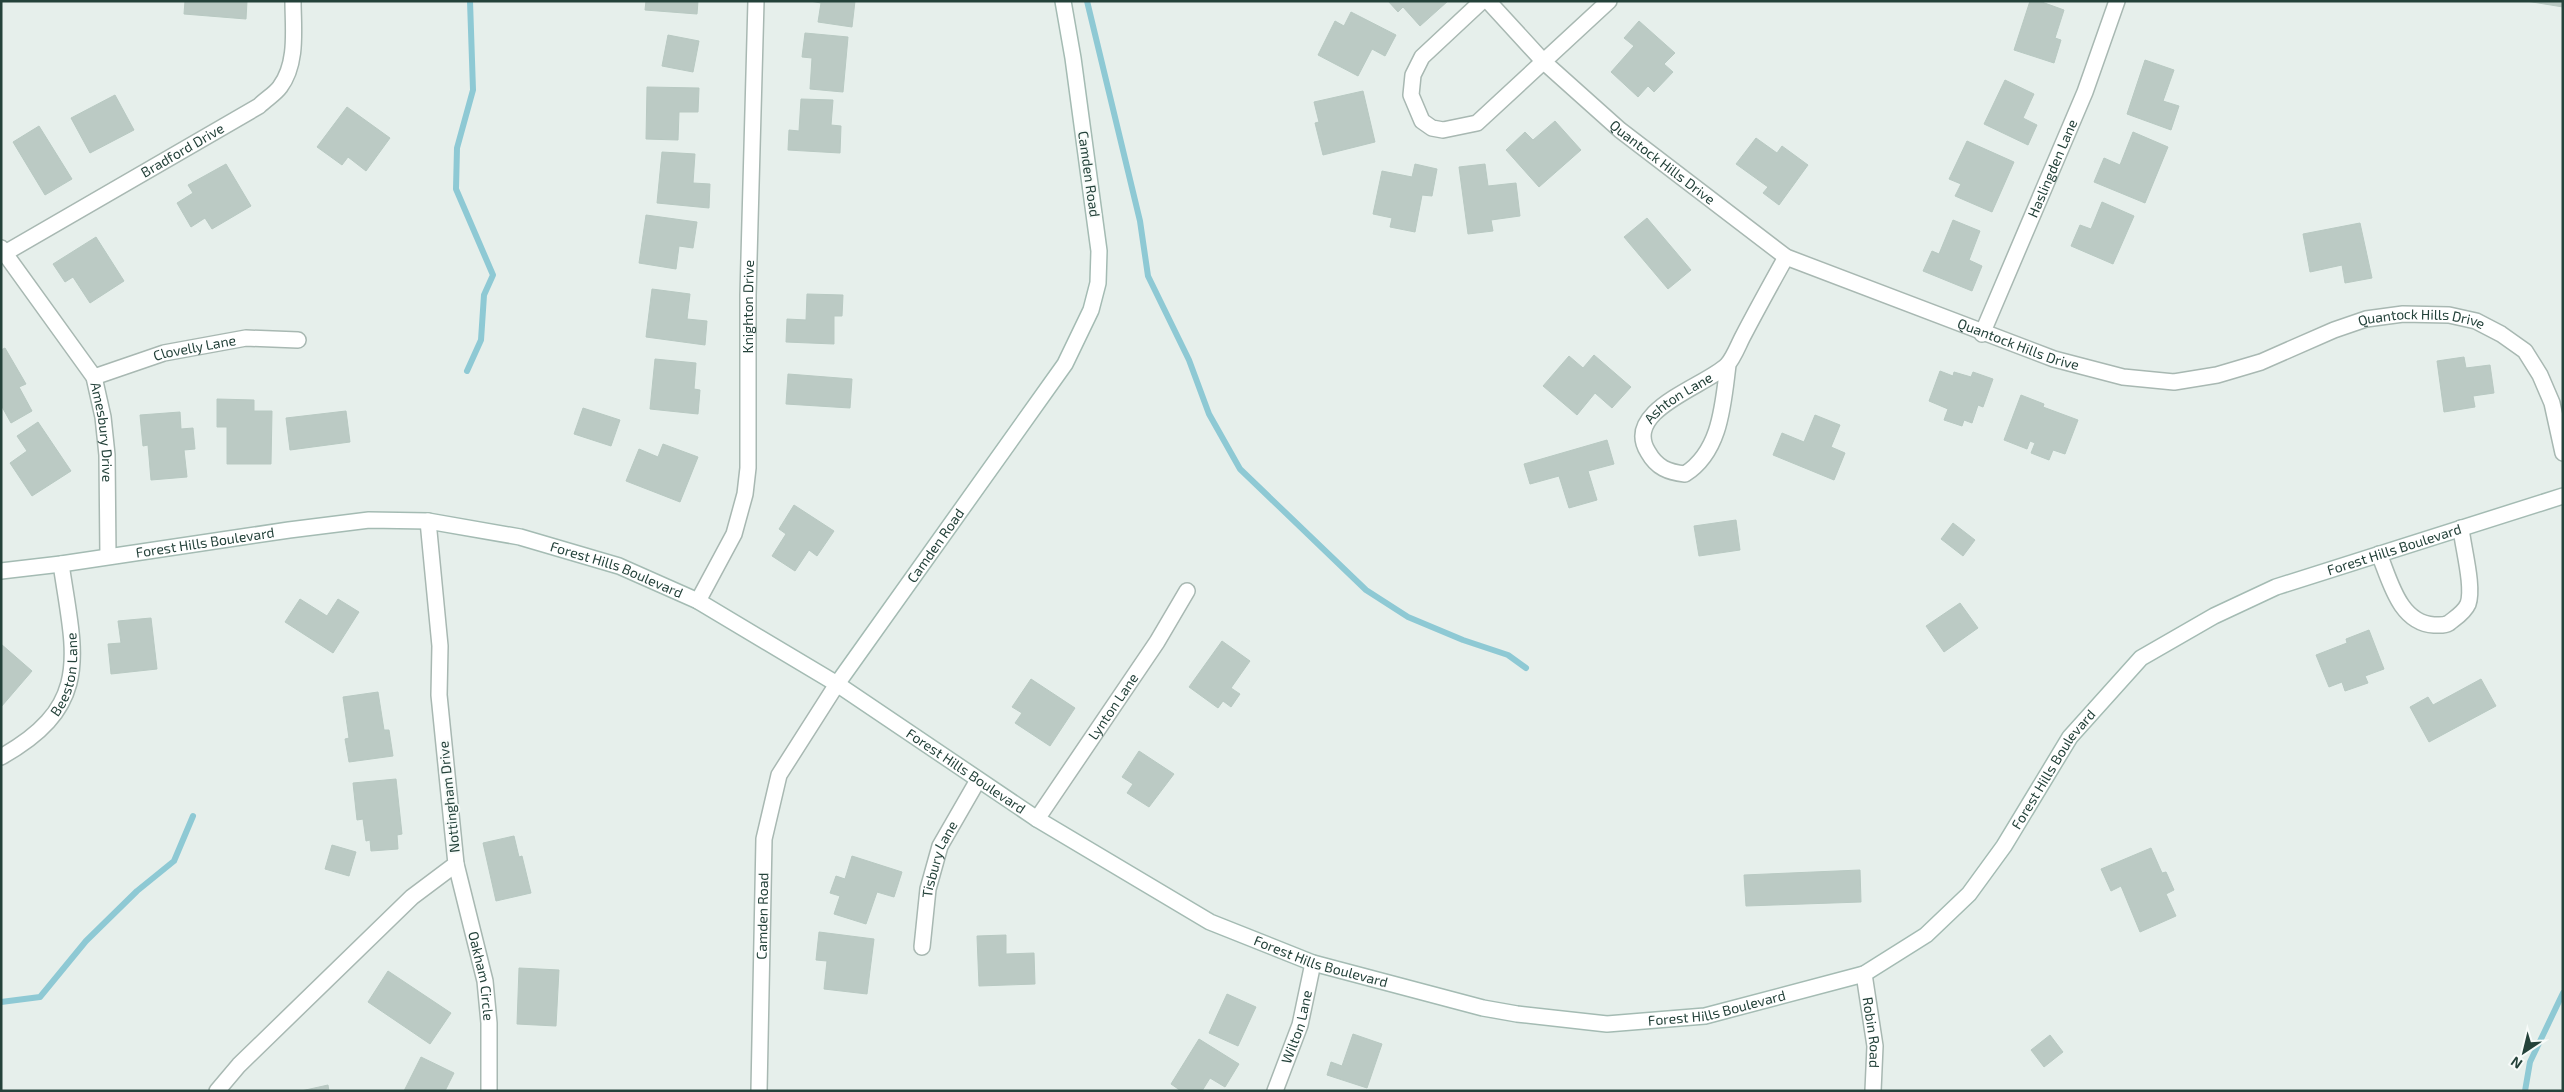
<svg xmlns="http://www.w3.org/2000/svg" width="2564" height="1092" font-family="'Exo 2',sans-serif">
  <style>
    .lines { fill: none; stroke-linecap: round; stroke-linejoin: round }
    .stream { stroke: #8ec9d4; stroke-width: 6 }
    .building { fill: #bbcac4; stroke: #b8c9c2 }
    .street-casing { stroke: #a8b8b2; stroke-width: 18 }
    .secondary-casing { stroke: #a4bbb3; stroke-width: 18 }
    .street { stroke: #fff; stroke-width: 15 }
    .secondary { stroke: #fff; stroke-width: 15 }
    .labels { text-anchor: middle; stroke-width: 4; stroke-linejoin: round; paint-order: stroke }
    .street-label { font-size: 14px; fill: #24423a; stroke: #f7fbf9 }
  </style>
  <rect width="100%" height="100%" fill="#e6efeb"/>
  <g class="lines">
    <path class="stream" d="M1087 1 1140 221 1148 276 1189 360 1209 414 1240 469 1366 590 1408 617 1463 640 1508 655 1526 668
      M467 371 481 340 484 295 493 275 456 189 457 148 473 90 470 1
      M1 1002 40 997 86 941 137 891 174 861 193 816
      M2525 1091 2530 1062 2563 993"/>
  </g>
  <path class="building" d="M185 1H247L246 19 184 14Z
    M646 1H698L697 14 645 10Z
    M810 1H855L852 27 818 22 821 3Z
    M1388 1H1448L1420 26 1403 7 1398 12Z
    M2030 1H2039L2064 10 2055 38 2061 40 2054 63 2014 50Z
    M2526 1H2563V7Z
    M1351 12 1396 35 1385 56 1372 49 1358 76 1318 55 1335 21 1344 26Z
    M1639 21 1675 53 1664 64 1673 72 1654 92 1648 86 1638 97 1611 72 1634 46 1624 38Z
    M805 33 848 37 843 92 810 89 812 58 802 57Z
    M668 35 699 41 693 72 662 66Z
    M2145 60 2174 70 2163 101 2179 106 2171 130 2127 114Z
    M2005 80 2034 94 2023 118 2037 125 2028 145 1984 124Z
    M647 87 699 88 698 112H679L678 140 646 139Z
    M1363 91 1375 142 1323 155 1315 123 1319 122 1314 102Z
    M115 95 134 130 90 153 71 118Z
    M801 99 833 100 831 125 841 126 840 153 788 150 789 130 799 131Z
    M347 107 390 138 366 171 348 157 342 165 317 147Z
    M1555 121 1581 150 1539 187 1506 150 1525 132 1533 140Z
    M39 126 72 179 45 195 13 142Z
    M2133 132 2168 147 2145 203 2094 182 2104 158 2120 165Z
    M1756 138 1777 153 1782 146 1808 165 1779 205 1763 193 1768 187 1736 164Z
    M1967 141 2014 162 1992 212 1955 196 1961 184 1949 179Z
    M662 152 695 154 693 183 710 184 709 208 657 203Z
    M226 164 251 206 212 229 205 218 191 227 177 203 193 193 188 185Z
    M1415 164 1437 169 1432 196 1422 195 1415 232 1390 227 1392 218 1373 214 1382 171 1412 177Z
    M1485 164 1488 186 1516 183 1520 216 1491 220 1493 231 1468 234 1459 167Z
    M2102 202 2134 216 2113 264 2071 246 2080 225 2091 229Z
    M646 215 697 222 693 248 679 246 676 269 639 263Z
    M1647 218 1691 270 1668 289 1624 237Z
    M1953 220 1980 231 1969 260 1982 266 1972 291 1923 271 1932 251 1939 254Z
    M2360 223 2372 278 2345 283 2342 265 2310 272 2303 234Z
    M96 237 124 281 90 303 73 277 65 282 53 264Z
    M652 289 690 294 687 319 707 321 705 345 646 337Z
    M807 294 843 295 842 316H834V344L786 342 787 319 806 320Z
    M5 348 26 384 19 387 32 411 11 423 1 405V350Z
    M1594 355 1631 387 1612 408 1595 393 1577 415 1543 386 1569 356 1583 368Z
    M2464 357 2466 368 2490 365 2494 393 2473 396 2475 407 2444 412 2437 361Z
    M655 359 696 363 694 389 700 390 698 414 650 409Z
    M1940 371 1953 376 1954 372 1971 377 1973 372 1993 379 1983 407 1978 405 1972 423 1964 420 1962 426 1944 420 1948 409 1929 401Z
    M788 374 852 379 850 408 786 404Z
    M2021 395 2044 404 2043 407 2078 420 2065 454 2053 450 2049 460 2031 453 2035 443 2030 441 2027 449 2004 440Z
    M217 399 254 400V411H272L271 464H227V427H217Z
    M583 408 620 420 611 446 574 434Z
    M346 411 350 442 290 450 286 418Z
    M180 412 181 429 193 428 195 449 184 450 187 477 151 480 148 445 143 446 140 415Z
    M1815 415 1840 425 1831 447 1845 453 1834 480 1773 455 1782 433 1804 442Z
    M38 422 71 471 32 496 10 463 27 451 17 436Z
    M1607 440 1614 464 1588 471 1597 500 1569 508 1559 476 1530 484 1524 464Z
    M663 444 698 457 680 502 626 481 639 449 658 457Z
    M794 505 834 531 817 556 809 550 795 571 772 556 786 534 779 529Z
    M1736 520 1740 550 1699 556 1694 526Z
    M1953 523 1975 540 1963 556 1941 539Z
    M300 599 327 616 338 599 359 612 333 653 285 622Z
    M1960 603 1978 628 1944 652 1926 626Z
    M151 618 157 669 111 674 108 644 121 643 118 621Z
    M2369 630 2384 669 2365 676 2368 683 2345 691 2342 682 2329 687 2316 655 2347 643 2346 639Z
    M1222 641 1250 661 1231 688 1240 694 1231 707 1223 701 1218 708 1189 687Z
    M1 644 32 671 1 707Z
    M1031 679 1075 708 1050 746 1015 723 1022 713 1012 707Z
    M2481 679 2496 706 2429 742 2410 707 2428 697 2433 705Z
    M378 692 384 730H389L393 756 349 762 345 739 349 738 343 697Z
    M1139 751 1174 774 1149 807 1127 793 1133 784 1122 777Z
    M396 779 402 834 397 835 398 849 371 851 370 840 366 841 363 819 357 820 353 783Z
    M514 836 519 857 522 856 531 893 496 901 483 843Z
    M332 845 356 852 349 876 325 869Z
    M2151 848 2162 873 2166 872 2174 890 2166 894 2176 916 2140 932 2121 886 2111 891 2101 869Z
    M852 856 902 872 894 897 877 892 866 924 834 914 840 896 830 893 836 876 845 879Z
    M1860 870 1861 902 1746 906 1744 875Z
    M819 932 874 939 867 994 824 989 827 961 816 960Z
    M1006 935V954L1034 953 1035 984 979 986 977 936Z
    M519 968 559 970 556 1026 517 1024Z
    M388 971 451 1013 430 1044 368 1002Z
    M1227 994 1256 1007 1238 1046 1209 1033Z
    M1353 1034 1382 1044 1367 1088 1327 1075 1331 1062 1342 1066Z
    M2050 1035 2063 1052 2044 1067 2031 1050Z
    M1199 1039 1239 1064 1225 1087 1210 1078 1202 1091H1181L1171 1084Z
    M421 1057 454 1073 445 1091H404Z
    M328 1085 329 1091H301Z"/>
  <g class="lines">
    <g class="street-casing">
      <g id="street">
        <path d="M1482 1 1422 57 1413 75 1411 95 1422 121 1432 128 1443 130 1477 123 1609 1"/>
        <path id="s1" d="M1488 1 1544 62 1620 130 1786 257 2054 359 2123 377 2174 382 2217 375 2261 362 2334 330 2366 319 2403 314 2449 315 2476 321 2501 334 2525 351 2540 375 2552 403 2563 453"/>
        <path id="s2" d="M1 248 94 377 103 417 107 455 108 556"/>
        <path id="s3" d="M5 253 259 106C266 99 275 94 280 87 298 63 293 28 293 1"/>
        <path id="s4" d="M1982 334 2085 92 2117 1"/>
        <path id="s5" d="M1728 365C1723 404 1721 451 1685 474 1668 472 1657 468 1648 452 1622 410 1706 386 1727 365 1733 359 1738 346 1742 338 1756 311 1771 284 1786 257"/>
        <path id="s6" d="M94 377 164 353 246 338 298 340"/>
        <path d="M2379 554C2390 580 2399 623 2434 625 2439 625 2444 626 2449 623 2455 618 2464 613 2468 604 2474 587 2463 548 2461 528"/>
        <path id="s7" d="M698 601 734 534 745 494 748 468V295L756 1"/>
        <path id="s8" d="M1 757C94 705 74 653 61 564"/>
        <path id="s9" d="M1037 819 1157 642 1187 591"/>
        <path id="s10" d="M456 864 485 981 489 1023V1091"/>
        <path id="s11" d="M922 947 928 889 940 846 978 780"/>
        <path id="s12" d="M1864 974 1875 1046 1873 1091"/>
        <path d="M217 1091 239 1065 412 897 456 864 439 695 440 646 428 521"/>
        <path id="s13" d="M759 1091 764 839 779 775 837 684"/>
        <path id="s14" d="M1275 1091 1300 1025 1313 963"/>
      </g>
    </g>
    <g class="secondary-casing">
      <g id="secondary">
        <path id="s15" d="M1 571 61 564 289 530 369 520 428 521 520 537 619 566 698 601 837 684 1037 819 1210 922 1313 963 1483 1008 1517 1014 1607 1024 1705 1016 1864 974 1926 935 1969 894 2004 846 2070 737 2141 658 2214 616 2276 587 2563 496"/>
        <path id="s16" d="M837 684 1065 364 1091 310 1098 283 1099 251 1073 58 1063 1"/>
      </g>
    </g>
    <use href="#street" class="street"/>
    <use href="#secondary" class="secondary"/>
  </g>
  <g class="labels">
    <g class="street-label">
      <text dy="5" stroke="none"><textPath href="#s3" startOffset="205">Bradford Drive</textPath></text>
      <text dy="5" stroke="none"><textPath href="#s1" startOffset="238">Quantock Hills Drive</textPath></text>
      <text dy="5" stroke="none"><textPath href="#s4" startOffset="180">Haslingden Lane</textPath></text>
      <text transform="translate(1089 174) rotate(82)" y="5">Camden Road</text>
      <text dy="5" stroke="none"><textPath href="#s7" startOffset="305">Knighton Drive</textPath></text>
      <text dy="5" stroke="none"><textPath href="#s1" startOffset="1062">Quantock Hills Drive</textPath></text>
      <text dy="5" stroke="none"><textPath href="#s1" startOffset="642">Quantock Hills Drive</textPath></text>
      <text dy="5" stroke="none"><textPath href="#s6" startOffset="105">Clovelly Lane</textPath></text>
      <text dy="5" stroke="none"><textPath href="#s5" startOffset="238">Ashton Lane</textPath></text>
      <text dy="5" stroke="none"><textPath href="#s2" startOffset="215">Amesbury Drive</textPath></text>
      <text dy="5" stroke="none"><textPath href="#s15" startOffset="206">Forest Hills Boulevard</textPath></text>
      <text dy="5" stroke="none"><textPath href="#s16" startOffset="170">Camden Road</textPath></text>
      <text dy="5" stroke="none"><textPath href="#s15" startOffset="2695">Forest Hills Boulevard</textPath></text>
      <text dy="5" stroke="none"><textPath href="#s15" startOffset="626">Forest Hills Boulevard</textPath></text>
      <text dy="5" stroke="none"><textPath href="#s8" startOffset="111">Beeston Lane</textPath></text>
      <text dy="5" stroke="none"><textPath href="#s9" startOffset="136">Lynton Lane</textPath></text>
      <text dy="5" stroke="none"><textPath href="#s15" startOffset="2276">Forest Hills Boulevard</textPath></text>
      <text dy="5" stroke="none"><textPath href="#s15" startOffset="1031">Forest Hills Boulevard</textPath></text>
      <text transform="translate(449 797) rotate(-96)" y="5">Nottingham Drive</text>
      <text dy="5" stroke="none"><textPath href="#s11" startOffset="90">Tisbury Lane</textPath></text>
      <text dy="5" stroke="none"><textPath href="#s13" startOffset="175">Camden Road</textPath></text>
      <text dy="5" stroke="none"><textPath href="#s15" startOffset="1436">Forest Hills Boulevard</textPath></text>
      <text dy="5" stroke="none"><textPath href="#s10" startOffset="115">Oakham Circle</textPath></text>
      <text dy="5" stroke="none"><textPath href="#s15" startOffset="1841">Forest Hills Boulevard</textPath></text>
      <text dy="5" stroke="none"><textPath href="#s14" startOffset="68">Wilton Lane</textPath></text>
      <text dy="5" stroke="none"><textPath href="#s12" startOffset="59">Robin Road</textPath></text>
    </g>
  </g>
  <rect width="2564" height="1092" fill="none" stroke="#24423a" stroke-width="5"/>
  <g transform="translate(2524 1052) rotate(215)" stroke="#f7fbf9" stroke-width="4" paint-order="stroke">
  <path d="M0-4L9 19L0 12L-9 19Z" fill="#24423a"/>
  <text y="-8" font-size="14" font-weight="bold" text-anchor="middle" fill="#24423a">N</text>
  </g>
</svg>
